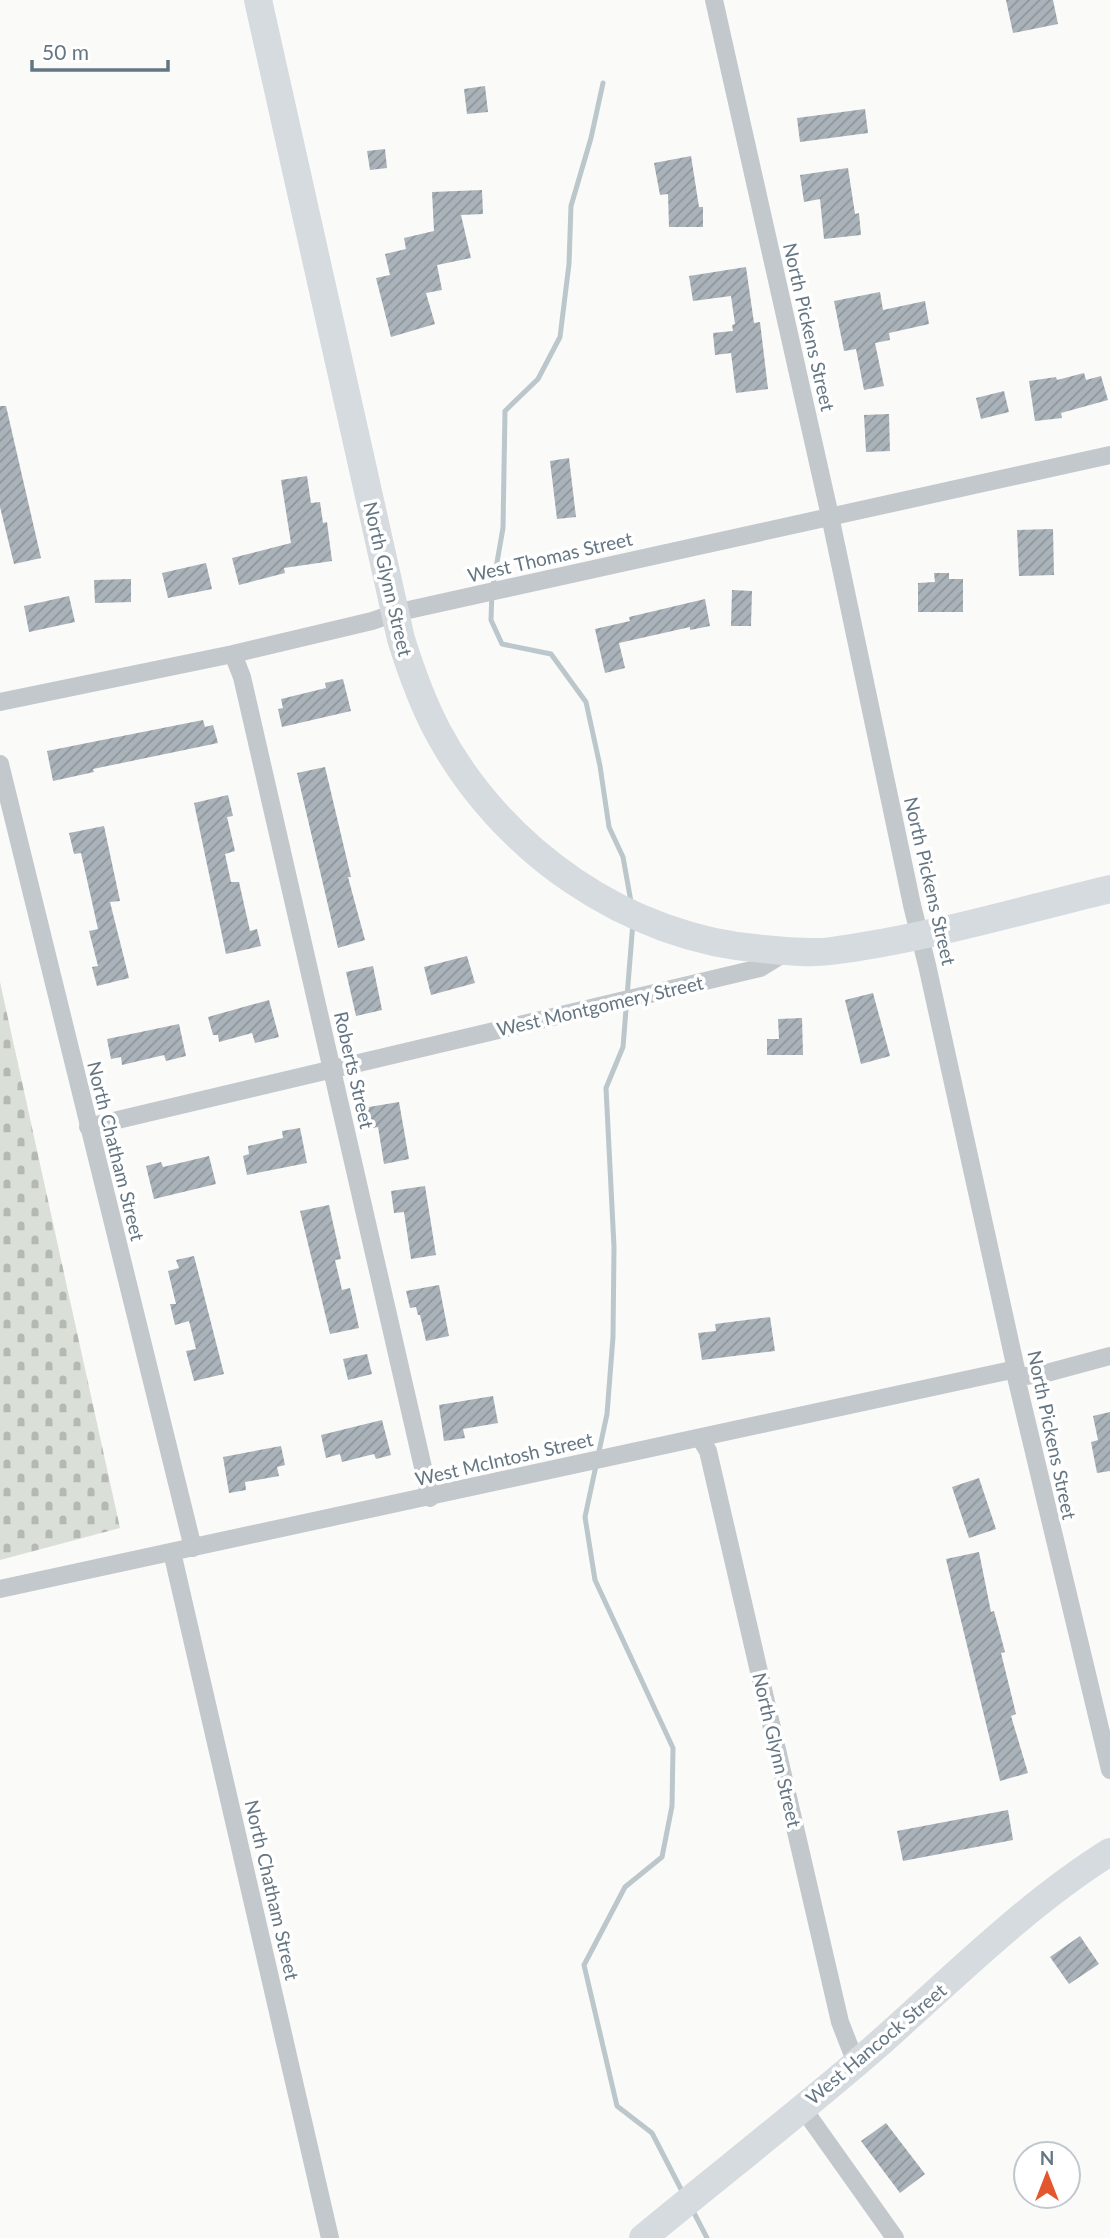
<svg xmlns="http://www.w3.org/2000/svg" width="1110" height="2238" font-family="Lato,sans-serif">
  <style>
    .cemetery { fill: url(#cemetery-stones) }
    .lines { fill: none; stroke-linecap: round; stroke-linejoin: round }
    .stream { stroke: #bbc7cb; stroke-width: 5 }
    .building { fill: url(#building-hatch) }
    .street { stroke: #c3c8cc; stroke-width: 18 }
    .primary { stroke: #d6dbdf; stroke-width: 28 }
    .labels { text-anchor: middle; stroke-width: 7; stroke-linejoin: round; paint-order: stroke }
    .street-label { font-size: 19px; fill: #657683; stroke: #fff }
  </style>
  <defs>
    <pattern id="cemetery-stones" width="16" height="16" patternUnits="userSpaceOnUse" patternTransform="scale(1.75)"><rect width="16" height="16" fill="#dadfd7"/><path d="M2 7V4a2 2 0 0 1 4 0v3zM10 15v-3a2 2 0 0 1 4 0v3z" fill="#b4b9b4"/></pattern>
    <pattern id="building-hatch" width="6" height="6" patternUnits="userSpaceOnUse" patternTransform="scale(1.75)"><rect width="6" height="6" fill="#aab3b9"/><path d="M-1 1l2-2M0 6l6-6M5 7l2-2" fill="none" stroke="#8e969c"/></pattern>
  </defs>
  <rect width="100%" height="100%" fill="#fafaf8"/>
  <path class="cemetery" d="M0 982 120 1528 0 1560Z"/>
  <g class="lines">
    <path class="stream" d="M603 83 591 138 571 206 569 264 560 337 538 379 505 411 503 528 492 591 491 620 502 644 551 654 586 702 600 766 609 827 623 857 631 902
      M633 922 623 1047 606 1088 614 1247 613 1337 607 1414 585 1517 595 1580 673 1748 672 1806 662 1857 625 1887 584 1965 617 2106 652 2133 684 2195
      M692 2209 707 2238"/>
  </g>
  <path class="building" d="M1006 0H1053L1058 24 1013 33Z
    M485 86 488 112 467 114 464 89Z
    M865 109 868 133 800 142 797 118Z
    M385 149 387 168 370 170 367 151Z
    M691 156 699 207H703V227H669L668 194 660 195 654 163Z
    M848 168 855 214 859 213 861 235 824 239 820 199 804 202 800 175Z
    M482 190 483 214 461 215 471 258 437 265 442 290 426 293 435 324 391 337 376 278 390 275 385 254 406 249 404 238 434 231 432 192Z
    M746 267 754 323 760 322 768 389 736 393 731 353 715 355 713 333 733 331 732 325 735 324 731 296 693 301 689 276Z
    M880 292 883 310 925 301 929 324 889 333 890 340 875 343 884 386 864 390 856 349 844 351 834 301Z
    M1084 373 1086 380 1101 376 1108 400 1061 413 1062 418 1035 421 1029 381 1056 377 1057 380Z
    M1004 391 1009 412 981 419 976 398Z
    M0 406H6L41 558 14 564 0 507Z
    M889 414 890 451 866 452 864 415Z
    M569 458 576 517 557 519 550 461Z
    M307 476 311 503 320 502 323 523 327 522 332 561 284 568 285 573 239 585 232 558 291 543 281 480Z
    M1053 529 1054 575 1019 576 1017 530Z
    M206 563 212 589 168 598 162 573Z
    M934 573H949V579H963V612H918V583L935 582Z
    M131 579V602L95 603 94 580Z
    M732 590 752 591 751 626H731Z
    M69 596 75 622 29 632 24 606Z
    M705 599 710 626 690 630V627L619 643 625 668 605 673 595 629 630 621 629 617Z
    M343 679 351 711 282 727 278 709 283 708 281 699 326 688 325 683Z
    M203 720 205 727 213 725 218 743 93 769 94 772 53 781 47 751Z
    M325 767 351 877H348L365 940 338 948 297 773Z
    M228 795 233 816 227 817 235 851 225 854 231 882H239L250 931 257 929 261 946 226 954 194 803Z
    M104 826 120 901 110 902 129 978 97 986 92 967 98 966 89 931 98 929 81 853 74 854 69 833Z
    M467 956 475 983 431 995 424 967Z
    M373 966 382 1010 356 1016 346 972Z
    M873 993 890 1056 861 1064 845 1000Z
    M269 1000 279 1037 255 1043 252 1033 219 1042 218 1035H213L208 1017Z
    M802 1018 803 1055H767V1039H779L778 1019Z
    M179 1024 186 1056 166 1061 164 1055 122 1065 121 1057 111 1059 107 1039Z
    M399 1102 409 1159 384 1164 378 1127 366 1129 363 1108Z
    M300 1128 307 1163 247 1175 243 1156 249 1154 248 1146 283 1138 282 1131Z
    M209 1156 216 1184 154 1199 146 1166 161 1162 163 1167Z
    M425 1186 436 1255 411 1259 404 1212 394 1213 391 1191Z
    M329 1205 341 1259 335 1260 342 1290 350 1288 359 1328 330 1334 300 1211Z
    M194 1256 224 1374 194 1381 186 1351 196 1349 189 1321 175 1325 170 1304H176L168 1271 179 1268 176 1260Z
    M439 1285 449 1336 426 1341 420 1315H418L416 1307 410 1308 406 1291Z
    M770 1317 775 1351 702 1360 698 1333 716 1331 715 1324Z
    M367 1354 372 1374 348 1380 343 1359Z
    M493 1396 498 1423 463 1429 465 1438 444 1441 439 1405Z
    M1110 1412V1471L1097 1473 1091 1442 1098 1440 1093 1416Z
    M382 1420 391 1455 376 1459 374 1454 342 1462 340 1454 326 1458 321 1435Z
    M281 1446 285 1465 277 1467 279 1476 245 1482 246 1490 229 1493 223 1457Z
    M979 1478 996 1529 969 1538 952 1487Z
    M979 1552 991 1612 994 1611 1005 1652 1001 1653 1016 1714 1011 1716 1028 1773 1000 1781 946 1559Z
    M1008 1810 1013 1840 903 1861 897 1831Z
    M1080 1936 1099 1964 1069 1984 1050 1957Z
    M886 2123 925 2174 900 2193 861 2141Z"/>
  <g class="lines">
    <path class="street" d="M714 0 830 516 912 905 927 965 1016 1369V1377L1110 1770
      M233 654 242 677 430 1498
      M0 702 233 654 372 621 395 613 1110 455
      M0 764 193 1548
      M88 1127 760 968 786 952
      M1016 1377 1043 1374 1110 1356
      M700 1438 708 1451 840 2022 856 2063
      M172 1552 330 2238
      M0 1589 1016 1369
      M802 2107 895 2238"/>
    <path class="primary" d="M258 0 401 639C411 671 422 702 438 732 501 850 628 939 763 949 785 951 809 954 831 951 925 939 1018 911 1110 889
      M643 2238C719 2175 798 2114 873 2049 948 1983 1025 1905 1110 1852"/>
  </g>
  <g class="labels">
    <g class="street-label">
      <text transform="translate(809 327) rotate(77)" y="7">North Pickens Street</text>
      <text transform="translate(550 557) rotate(-13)" y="7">West Thomas Street</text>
      <text transform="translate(388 579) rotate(77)" y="7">North Glynn Street</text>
      <text transform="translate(930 881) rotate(77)" y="7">North Pickens Street</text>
      <text transform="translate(600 1006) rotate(-13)" y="7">West Montgomery Street</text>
      <text transform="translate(354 1070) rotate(77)" y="7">Roberts Street</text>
      <text transform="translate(116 1151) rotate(76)" y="7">North Chatham Street</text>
      <text transform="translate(1052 1435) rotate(78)" y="7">North Pickens Street</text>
      <text transform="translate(504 1459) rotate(-13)" y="7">West McIntosh Street</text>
      <text transform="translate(777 1750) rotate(77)" y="7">North Glynn Street</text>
      <text transform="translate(272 1890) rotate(77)" y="7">North Chatham Street</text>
      <text transform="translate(876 2044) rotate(-40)" y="7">West Hancock Street</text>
    </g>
  </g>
  <g transform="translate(1047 2175)"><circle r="33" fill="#ffffff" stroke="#c1c8cd" stroke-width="2"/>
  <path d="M0-5L12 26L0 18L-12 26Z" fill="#e4572e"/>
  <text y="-10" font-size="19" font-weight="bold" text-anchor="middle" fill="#657683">N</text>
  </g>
  <path d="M32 60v10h136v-10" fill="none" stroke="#657683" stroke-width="3.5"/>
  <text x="42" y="60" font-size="21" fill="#657683" stroke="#ffffff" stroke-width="5" paint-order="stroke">50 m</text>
</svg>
